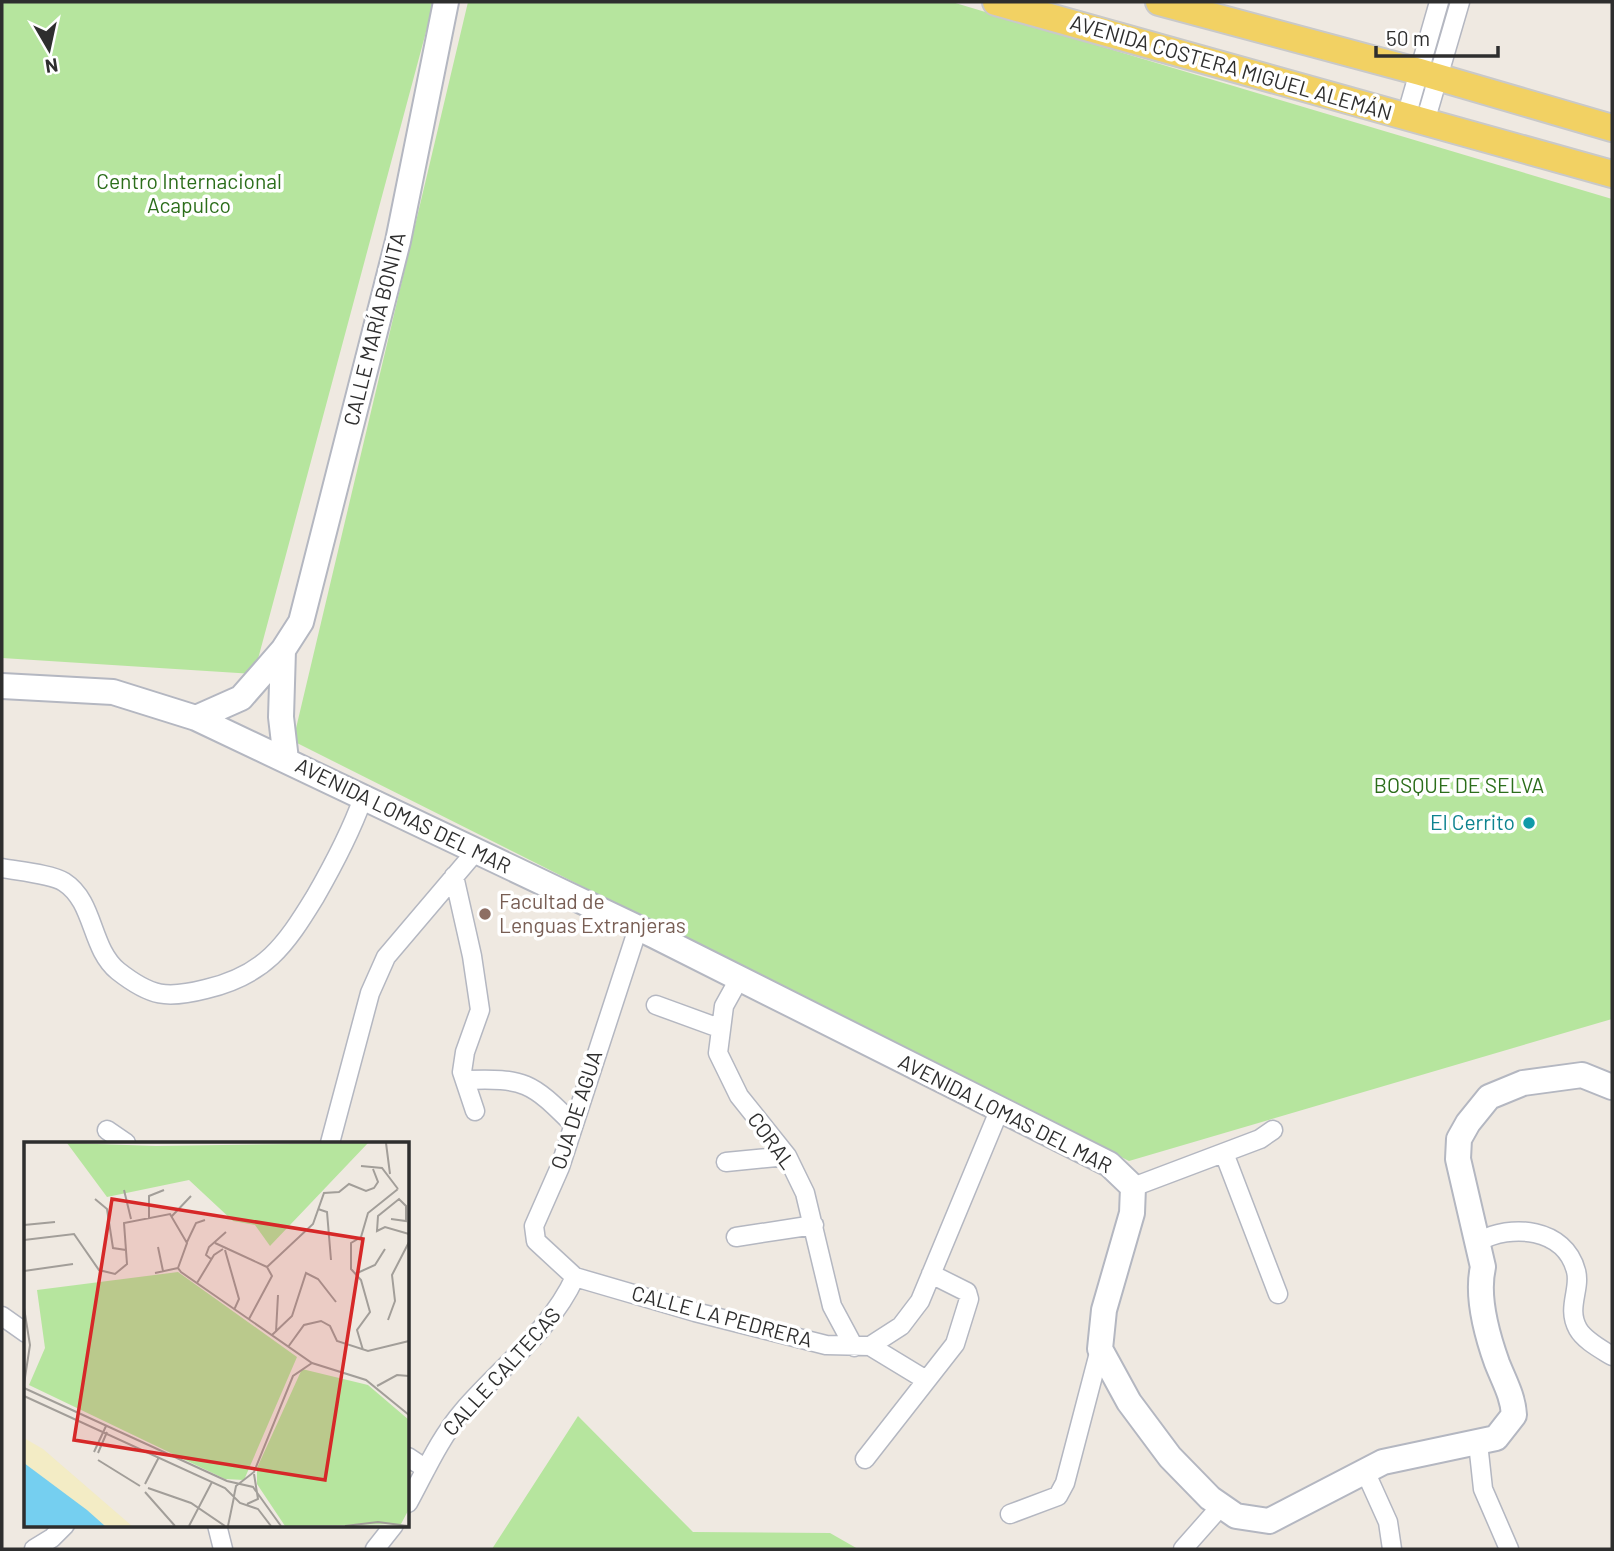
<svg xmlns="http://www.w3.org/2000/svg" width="1614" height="1551" font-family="Barlow,sans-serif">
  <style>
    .green { fill: #b6e59e }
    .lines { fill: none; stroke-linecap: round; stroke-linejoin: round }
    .street-casing { stroke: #b4b7c1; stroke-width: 21 }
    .secondary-casing { stroke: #b4b7c1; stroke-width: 28 }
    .primary-casing { stroke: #c9c9c9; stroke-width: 30 }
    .street { stroke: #fff; stroke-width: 18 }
    .secondary { stroke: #fff; stroke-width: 24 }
    .primary { stroke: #f2d163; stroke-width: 26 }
    .culture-dot { fill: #0f9aa8; stroke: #fff; stroke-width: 2.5 }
    .education-dot { fill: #8d6e63; stroke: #fff; stroke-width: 2.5 }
    .labels { text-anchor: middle; stroke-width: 7; stroke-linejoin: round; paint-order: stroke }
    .street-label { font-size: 21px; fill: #2e2e2e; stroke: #fff }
    .park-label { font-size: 21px; fill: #2c6e1b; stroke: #fff }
    .culture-label { font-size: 21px; fill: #0d838f; stroke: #fff; text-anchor: end }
    .education-label { font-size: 21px; fill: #785e54; stroke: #fff; text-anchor: start }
    .inset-road { fill: none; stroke: #a29e99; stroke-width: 2 }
    .view { fill: #d62828; fill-opacity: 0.15; stroke: #d62828; stroke-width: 3.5 }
    .inset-edge { fill: none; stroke: #2e2e2e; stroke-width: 3.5 }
  </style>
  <rect width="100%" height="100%" fill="#efe9e1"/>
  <path class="green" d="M2 2H434L254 674 2 658Z
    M468 2H952L1612 199V1019L1129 1161 293 741Z
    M578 1416 693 1532 830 1533 858 1549H492Z"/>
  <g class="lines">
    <g class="street-casing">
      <path id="street" d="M1406 117 1439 2
        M1425 122 1460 2
        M2 868C17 871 51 874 64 882 95 902 90 948 118 971 151 997 167 999 206 989 265 975 285 946 315 897 334 864 350 834 363 798
        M454 876 472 956 480 1010 465 1052 462 1072 475 1111
        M638 928 560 1167 534 1226 536 1241 575 1277 695 1312 826 1345 870 1346 901 1326 920 1301 999 1111
        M739 979 724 1006 718 1053 739 1096 787 1156 805 1193 832 1306 854 1347
        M656 1005 719 1028
        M465 1080C525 1078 531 1082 573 1124
        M107 1130 126 1143
        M330 1143 370 993 386 957 476 851
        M1224 1153 1278 1294
        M726 1162 787 1156
        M1133 1187 1260 1139 1273 1130
        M736 1237 814 1225
        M1478 1242C1511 1223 1565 1228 1576 1271 1581 1289 1566 1308 1578 1329 1585 1341 1601 1349 1612 1356
        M2 1316 26 1333
        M870 1346 926 1380
        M1478 1443 1483 1489 1509 1549
        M408 1457 426 1469
        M865 1459 955 1344 969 1299 967 1292 931 1274
        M1365 1471 1388 1522 1392 1549
        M408 1503C425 1472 439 1439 463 1411 501 1367 551 1330 575 1277
        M1010 1514 1058 1496 1065 1483 1100 1349
        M217 1525 223 1549
        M34 1549 52 1538 65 1525
        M375 1549 394 1525
        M1183 1549 1221 1506"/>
    </g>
    <g class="secondary-casing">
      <path id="secondary" d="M283 650 281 717 286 760
        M2 686 113 692 196 718 653 935 1109 1164 1133 1187 1132 1213 1104 1310 1100 1349 1129 1402 1170 1457 1210 1498 1236 1516 1269 1521 1383 1462 1496 1438 1514 1415C1513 1396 1504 1381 1497 1363 1487 1335 1476 1297 1483 1267L1458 1159 1459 1139 1468 1123 1489 1097 1523 1083 1582 1075 1612 1087
        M196 718 241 698 283 650 301 622 398 241 446 2"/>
    </g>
    <g class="primary-casing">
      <path id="primary" d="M996 2 1612 174
        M1159 2 1420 72 1612 128"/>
    </g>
    <use href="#street" class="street"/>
    <use href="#secondary" class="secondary"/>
    <use href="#primary" class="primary"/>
  </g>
  <circle class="culture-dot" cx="1529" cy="823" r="7"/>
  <circle class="education-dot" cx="485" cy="914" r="7"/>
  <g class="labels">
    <g class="street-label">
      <text transform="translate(1231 68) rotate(16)" y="7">AVENIDA COSTERA MIGUEL ALEMÁN</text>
      <text transform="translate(375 329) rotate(-76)" y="7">CALLE MARÍA BONITA</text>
      <text transform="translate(403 816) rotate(26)" y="7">AVENIDA LOMAS DEL MAR</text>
      <text transform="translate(577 1110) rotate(-72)" y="7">OJA DE AGUA</text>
      <text transform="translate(1005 1114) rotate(27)" y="7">AVENIDA LOMAS DEL MAR</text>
      <text transform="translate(771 1141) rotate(54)" y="7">CORAL</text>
      <text transform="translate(722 1317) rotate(15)" y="7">CALLE LA PEDRERA</text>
      <text transform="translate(502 1372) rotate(-48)" y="7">CALLE CALTECAS</text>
    </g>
    <g class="park-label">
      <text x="189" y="189">Centro Internacional<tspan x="189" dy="24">Acapulco</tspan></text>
      <text x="1459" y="793">BOSQUE DE SELVA</text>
    </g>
    <g class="culture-label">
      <text x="1515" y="830">El Cerrito</text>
    </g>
    <g class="education-label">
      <text x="499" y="909">Facultad de<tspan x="499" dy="24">Lenguas Extranjeras</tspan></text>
    </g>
  </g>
  <g transform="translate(24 1142)">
    <rect width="385" height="385" fill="#efe9e1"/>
    <path d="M43 1 132 4 344 1 246 104 231 83 209 79 165 38 83 55ZM154 130 273 215 220 338 201 337 5 243 21 206 13 148ZM278 227 344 243 385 278V367L377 382 261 384 233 342V326Z" fill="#b6e59e"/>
    <path d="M0 296 19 307 108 384H81L0 321Z" fill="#f3ecc5"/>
    <path d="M0 321 63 368 81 384H0Z" fill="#75cff0"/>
    <path class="inset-road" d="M362 1 366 32M337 24 358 26 374 47M100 48 107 77M71 57 83 67 89 106 102 108M294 67 303 70 307 118M148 74 167 54M125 76V54L140 48M367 77 382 79V64L375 57 354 74 353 89 361 85 385 92M0 83 31 80M0 98 50 92 75 128 91 132 103 122 100 81 146 72 163 101 154 126 157 130 288 221 342 238 385 273M163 100 172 81 181 78M191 101 243 125M134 105 139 129M201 108 215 157 210 168M187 117 182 113 185 105 202 90M243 125 289 82 300 51 315 50 325 42 342 49 350 46 354 40 349 27M0 129 49 122M131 131 154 126M331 132 351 123 361 107M173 141 190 113 199 107M0 166 6 203 0 242M225 177 248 134 243 125M364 178 371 159 368 133 385 100M252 190 254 153M248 193 268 174 282 131 294 137 312 160M264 205 280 183 297 179 306 184 313 199 344 209 385 199M339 208 333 188 346 170 337 138 327 127V101L337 95 344 71 374 47M353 244 373 233 385 234M0 246 203 339 229 345 257 384M0 254 201 346 216 361 234 367 247 384M70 310 82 284M74 311 83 290M74 318 116 344M121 342 135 315M124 346 167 361 201 384M121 350 151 384M210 354 212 344 230 330 269 234 288 221M223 362 234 357 230 332M165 384 188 340M204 384 210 355M321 384 354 380 384 384"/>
    <path class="view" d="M88 57 339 97 301 338 50 298Z"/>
    <rect width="385" height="385" class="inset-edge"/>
  </g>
  <rect width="1614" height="1551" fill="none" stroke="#2e2e2e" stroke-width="7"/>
  <g transform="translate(49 49) rotate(171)" stroke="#ffffff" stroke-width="5" paint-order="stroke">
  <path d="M0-5L12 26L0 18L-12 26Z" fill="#2e2e2e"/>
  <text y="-10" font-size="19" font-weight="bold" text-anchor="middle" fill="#2e2e2e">N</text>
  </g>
  <path d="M1376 46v10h122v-10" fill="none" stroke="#2e2e2e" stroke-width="3.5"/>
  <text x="1386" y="46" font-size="21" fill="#2e2e2e" stroke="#ffffff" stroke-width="5" paint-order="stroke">50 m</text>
</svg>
